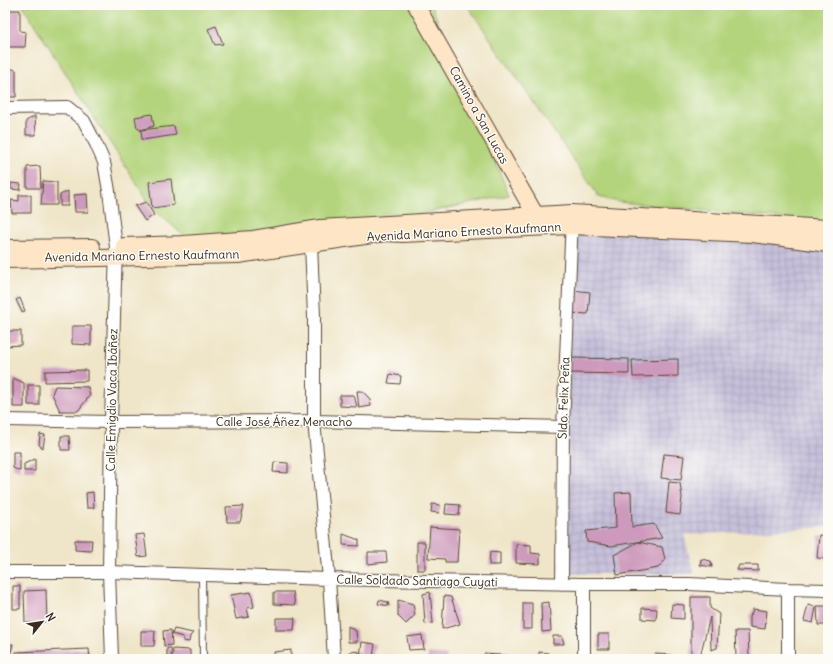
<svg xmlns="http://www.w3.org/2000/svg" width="833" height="664" font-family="Delius,sans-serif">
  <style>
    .industrial { fill: url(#industrial-grid) }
    .grass { fill: #b3d47c; stroke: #777f4d }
    .building { fill: #cd99bc }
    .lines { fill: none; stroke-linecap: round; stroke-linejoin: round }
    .lane-casing { stroke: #564638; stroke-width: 8 }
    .street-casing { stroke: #564638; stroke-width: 14 }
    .secondary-casing { stroke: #564638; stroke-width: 18 }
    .lane { stroke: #fff; stroke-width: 6 }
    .street { stroke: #fff; stroke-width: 12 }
    .secondary { stroke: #fee5c5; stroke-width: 16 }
    .labels { text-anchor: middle; stroke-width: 3; stroke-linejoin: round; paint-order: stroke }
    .street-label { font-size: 12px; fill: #3b2a1e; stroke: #fdfcf7 }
  </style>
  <defs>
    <pattern id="industrial-grid" width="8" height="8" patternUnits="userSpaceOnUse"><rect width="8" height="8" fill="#c6c0da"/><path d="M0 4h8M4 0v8" fill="none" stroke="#aba5bb"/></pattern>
  </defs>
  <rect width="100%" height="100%" fill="#fdfcf7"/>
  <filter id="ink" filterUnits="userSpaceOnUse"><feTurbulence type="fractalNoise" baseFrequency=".025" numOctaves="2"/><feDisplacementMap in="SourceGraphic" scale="8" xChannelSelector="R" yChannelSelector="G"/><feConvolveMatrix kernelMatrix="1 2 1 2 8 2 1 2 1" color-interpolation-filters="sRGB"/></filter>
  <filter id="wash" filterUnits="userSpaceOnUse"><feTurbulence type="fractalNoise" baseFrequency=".012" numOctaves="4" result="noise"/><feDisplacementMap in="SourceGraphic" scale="16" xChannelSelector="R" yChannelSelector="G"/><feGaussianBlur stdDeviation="0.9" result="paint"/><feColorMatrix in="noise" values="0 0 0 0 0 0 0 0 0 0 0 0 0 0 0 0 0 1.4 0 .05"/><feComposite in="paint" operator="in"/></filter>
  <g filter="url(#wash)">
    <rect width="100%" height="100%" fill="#efe5c8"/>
    <path class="industrial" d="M571 226 828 234V527L684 535 694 574H567Z"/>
    <path class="grass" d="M22 5H431L509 195 312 237 189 240 152 208Z
      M467 5H828V223L619 202 599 197Z"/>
    <g id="blocks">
      <path class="building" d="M7 10H20V31L26 32 25 47H5V31H7Z
        M216 26 223 44 215 45 208 29Z
        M5 67 16 70V97H5Z
        M152 114 154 126 141 130 137 128 135 117Z
        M35 116 36 135H26V121Z
        M174 126 176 135 142 140 141 130Z
        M40 166 41 188H27V167Z
        M171 179 174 205 152 208 149 182Z
        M43 181 57 182V205H41Z
        M11 183 21 184 20 190 11 189Z
        M68 191V206H60V195Z
        M87 194 88 212H75L74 195Z
        M19 195H31V213H12L11 200 19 201Z
        M5 200H6L7 212H5Z
        M146 202 154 215 145 221 135 206Z
        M572 290 590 292 588 314 570 313Z
        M20 298 25 311 22 312 16 300Z
        M72 326H91V345L72 344Z
        M7 331H21V345L7 346Z
        M570 358 629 359V374L570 373Z
        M678 359V376L633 377 632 360Z
        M87 370V381L45 382V371Z
        M390 374 401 376 400 384 388 383Z
        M13 378 24 383V407H13Z
        M28 385H39V405H28Z
        M55 386 88 387 90 395 78 411H60L52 394Z
        M357 391H362L370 399 371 406 359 408Z
        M340 395H354L357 407 340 406Z
        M40 434 45 435 43 448 39 445Z
        M61 436H69L70 450H61Z
        M13 452H20V471L13 468Z
        M664 454 684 456 681 480 661 478Z
        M35 459V471H24V464Z
        M274 462 288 463V473L273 472Z
        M669 482 680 483 682 497 680 515 666 513Z
        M93 492 94 508H87L86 493Z
        M631 492 632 527 654 524 662 538 611 546 587 542 586 531 616 528 615 493Z
        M432 504 440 505 439 513 431 512Z
        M446 504 460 505 459 515 445 514Z
        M244 506 240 522H227L226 507Z
        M430 527 459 529 457 562H445V559L428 558Z
        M144 534 147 556 138 557 135 535Z
        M343 534 359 540V546L343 545Z
        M819 535 828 536V559L817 558Z
        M75 540H92L91 551 75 550Z
        M417 542H425V570H417Z
        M638 542 662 547 665 559 658 568 617 575 614 555Z
        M516 544 531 545V553L540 554V564L516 563Z
        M368 552H386L387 562 368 564Z
        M490 552 500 553V565H489Z
        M701 559 711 561 712 567 700 565Z
        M739 565H758V571L737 570Z
        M13 586H20V609H13Z
        M46 590 47 622 25 623 24 591Z
        M251 592 254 607 247 608 249 617 236 619 231 595Z
        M274 592H293L295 605 274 604Z
        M430 592 433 623 425 624 423 594Z
        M444 596 451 597 460 624 442 629Z
        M691 597H710V608L719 614 717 648 711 650 710 617 700 656H691Z
        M379 600 388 602 389 606 378 604Z
        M398 600 413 604 415 615 406 624 398 616Z
        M549 602 551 631 542 632 541 603Z
        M523 603H532V629H523Z
        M672 604 684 605V619L671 618Z
        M808 605 816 607 813 623 804 621Z
        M817 606H827V625H818Z
        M642 608 657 609 656 620 642 619Z
        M753 609 767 611 765 629 750 627V617Z
        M276 618H295L294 630H276Z
        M348 626 356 631 357 642H348Z
        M174 629 193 633 190 636 189 642 183 641V637L172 634Z
        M171 630 172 645 164 646 163 631Z
        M141 631H155L154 646H141Z
        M735 631H748L749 657H736Z
        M598 634H609V649H598Z
        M422 635 424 649 409 650 407 637Z
        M553 636H562L564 644H553Z
        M362 642 375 644 373 657 360 655Z
        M13 644 9 659H5V645Z
        M167 648H171V658H167Z
        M89 649 90 659H15L16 652Z
        M173 649 190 650V659H172Z
        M291 650V659H275L274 652Z
        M358 651 360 655V659H351L350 652Z
        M539 652 548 653V659H539Z
        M428 653 447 655 446 659H428Z
        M484 654 520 656V659H484Z
        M655 654 672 655 671 659H655Z
        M133 656V659H122V657Z"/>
    </g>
  </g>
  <g filter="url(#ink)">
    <use href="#blocks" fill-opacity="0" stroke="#564638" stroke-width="1"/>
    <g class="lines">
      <g class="lane-casing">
        <path id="lane" d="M202 575 203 659"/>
      </g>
      <g class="street-casing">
        <path id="street" d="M5 108 67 107 84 121 96 144 104 162 109 191 116 247 111 422 109 572 112 659
          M311 244 314 316V421L329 579 334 659
          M5 420 111 422 314 421 563 427
          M5 572H109L329 579 584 584H689L788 589 828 590
          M562 584 563 427 572 219
          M584 584V659
          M788 659V589"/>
      </g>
      <g class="secondary-casing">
        <path id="secondary" d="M416 5 535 214V224
          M124 246 183 244 253 239 320 228 572 213 828 228
          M5 248 92 247
          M5 260 238 255 385 233 403 234 571 226 753 234 828 244"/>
      </g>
      <use href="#lane" class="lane"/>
      <use href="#street" class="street"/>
      <use href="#secondary" class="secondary"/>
    </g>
  </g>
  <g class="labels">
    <g class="street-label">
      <text transform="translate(479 115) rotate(61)" y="4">Camino a San Lucas</text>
      <text transform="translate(464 232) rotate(-3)" y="4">Avenida Mariano Ernesto Kaufmann</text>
      <text transform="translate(142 256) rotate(-1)" y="4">Avenida Mariano Ernesto Kaufmann</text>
      <text transform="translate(564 398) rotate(-88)" y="4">Sldo. Felix Peña</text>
      <text transform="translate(112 400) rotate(-89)" y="4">Calle Emigdio Vaca Ibáñez</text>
      <text x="284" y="426">Calle José Áñez Menacho</text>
      <text transform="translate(417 581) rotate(1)" y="4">Calle Soldado Santiago Cuyati</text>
    </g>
  </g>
  <rect width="833" height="664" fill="none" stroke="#fdfcf7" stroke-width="20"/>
  <g transform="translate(42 622) rotate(60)" stroke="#fdfcf7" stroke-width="3" paint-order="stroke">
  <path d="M0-3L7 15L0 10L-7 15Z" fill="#3b2a1e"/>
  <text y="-6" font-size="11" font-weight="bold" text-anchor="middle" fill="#3b2a1e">N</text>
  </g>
</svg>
